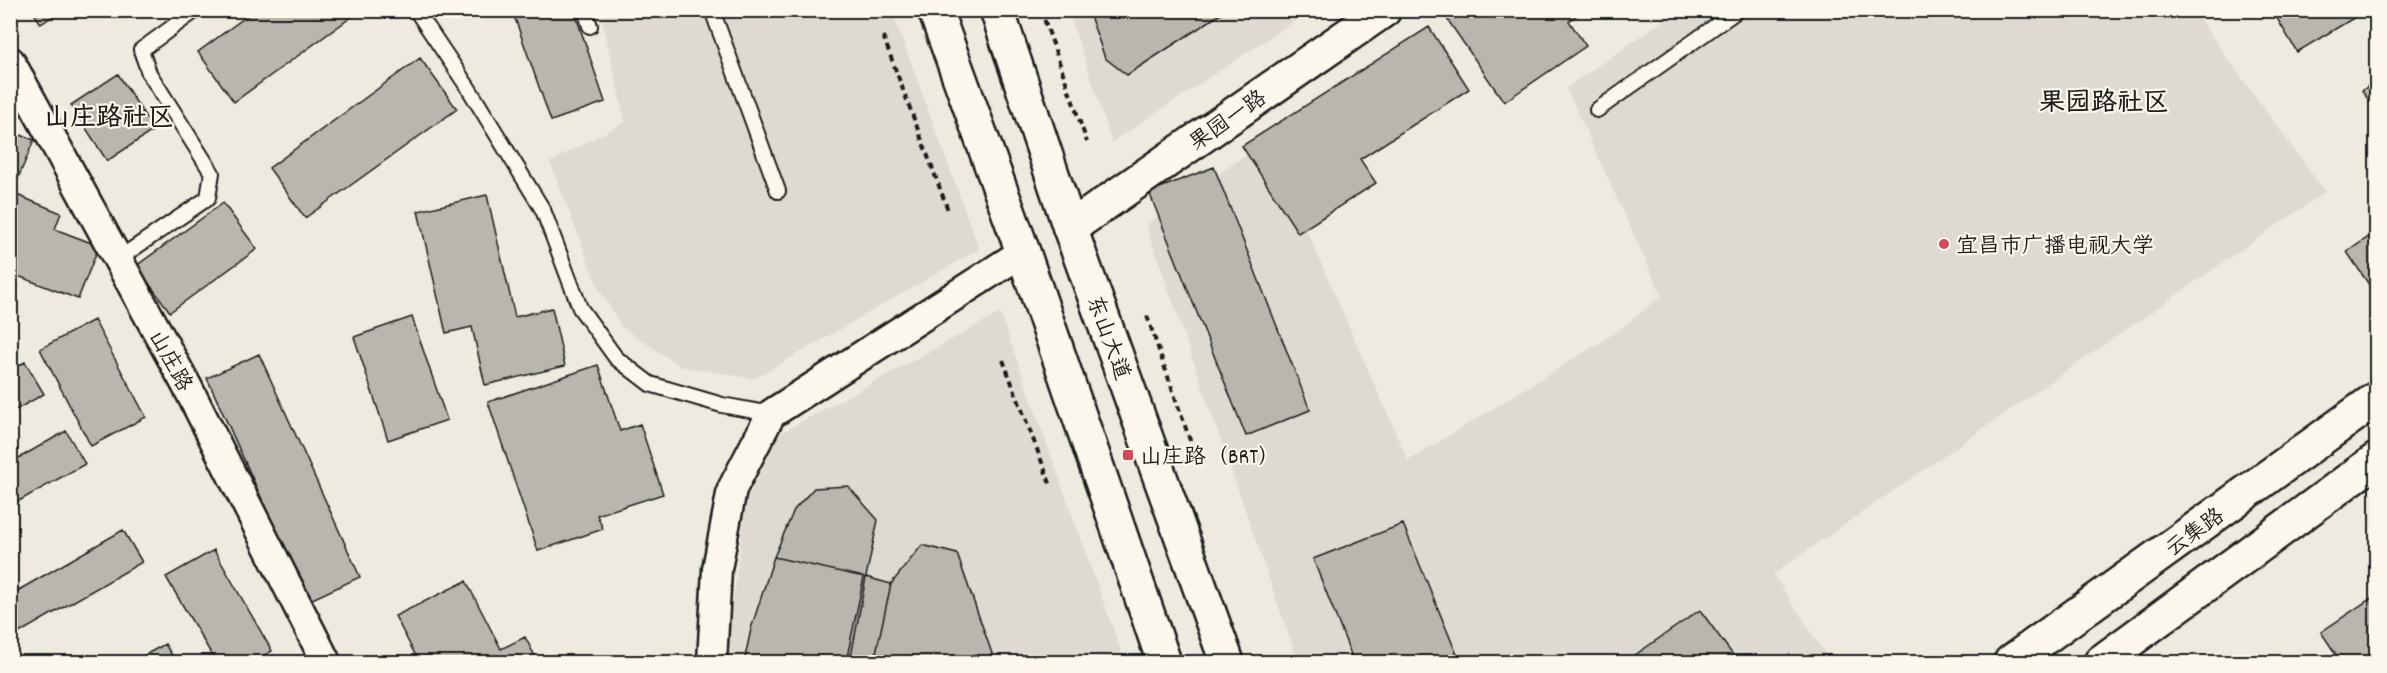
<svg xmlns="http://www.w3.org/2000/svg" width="2387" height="673" font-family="Dekko,'LXGW WenKai TC',sans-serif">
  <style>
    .built { fill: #dedad1 }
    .building { fill: #b9b6af; stroke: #1c1c1c; stroke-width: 1.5 }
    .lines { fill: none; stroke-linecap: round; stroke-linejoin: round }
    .lane-casing { stroke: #1c1c1c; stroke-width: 18 }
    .street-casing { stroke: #1c1c1c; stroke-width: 33 }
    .secondary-casing { stroke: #1c1c1c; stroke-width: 38 }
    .primary-casing { stroke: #1c1c1c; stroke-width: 38 }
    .path { stroke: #1c1c1c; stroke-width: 4; stroke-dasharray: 6 4.5; stroke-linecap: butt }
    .lane { stroke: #fbf7ec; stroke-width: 14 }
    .street { stroke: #fbf7ec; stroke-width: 28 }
    .secondary { stroke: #fbf7ec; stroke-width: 33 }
    .primary { stroke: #fbf7ec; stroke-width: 33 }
    .poi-dot { fill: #d1495b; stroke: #fbf7ec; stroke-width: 2 }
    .labels { text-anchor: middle; stroke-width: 4.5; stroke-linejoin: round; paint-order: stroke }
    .street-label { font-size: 22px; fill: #1c1c1c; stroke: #fbf7ec }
    .poi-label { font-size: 22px; fill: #1c1c1c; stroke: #fbf7ec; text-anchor: start }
    .quarter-label { font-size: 26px; font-weight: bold; fill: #1c1c1c; stroke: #fbf7ec }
  </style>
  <rect width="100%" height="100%" fill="#eeeadf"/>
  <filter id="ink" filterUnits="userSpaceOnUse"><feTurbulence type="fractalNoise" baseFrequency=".0167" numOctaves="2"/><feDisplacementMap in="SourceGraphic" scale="12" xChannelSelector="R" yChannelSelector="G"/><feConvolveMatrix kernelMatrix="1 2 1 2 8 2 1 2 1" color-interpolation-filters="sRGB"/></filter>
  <g filter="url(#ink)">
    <path class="built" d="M1068 10 1310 11 1112 142Z
      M600 11H892L979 249 754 379 680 366 622 327 598 287 550 162 625 122Z
      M1677 11H2193L2325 192 1773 574 1831 662H1298L1146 225 1267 140 1408 461 1612 335 1662 296 1566 88Z
      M1000 313 1125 662H725L746 501 779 434Z"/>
    <path class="building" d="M32 10H62L41 24Z
      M255 10H361L234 102 198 52Z
      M512 10H574L605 102 551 121Z
      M1088 10H1225V11L1127 75 1105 58Z
      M1453 10H1584L1569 21 1586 46 1504 102 1445 16Z
      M2272 10H2367L2297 52Z
      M1429 27 1469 89 1360 159 1376 183 1298 233 1242 146Z
      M420 58 457 109 305 218 269 168Z
      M118 74 154 130 107 161 71 105Z
      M2376 80V110L2362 91Z
      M10 131 34 140 12 193 61 213 55 229 99 246 78 299 10 273V262L16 247 10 245Z
      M1214 167 1310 410 1246 436 1149 192Z
      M487 195 515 317 552 308 565 366 485 385 472 327 446 333 418 211Z
      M223 203 257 249 170 312 136 266Z
      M2376 232V295L2347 252Z
      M412 317 447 420 388 440 354 337Z
      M94 320 146 417 91 446 40 349Z
      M259 354 360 577 308 601 207 378Z
      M25 362 44 394 10 413V370Z
      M598 365 620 431 640 424 663 494 597 515 603 529 538 551 488 402Z
      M66 431 85 464 10 506V463Z
      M848 486 878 520 866 577 891 584 922 545 957 554 995 662H744L751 629 774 557 794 510 814 488Z
      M1403 524 1460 662H1354L1313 559Z
      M123 530 142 562 12 637 10 595Z
      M214 550 272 651 252 662H216L166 577Z
      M774 557 864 577 846 662H744L751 629Z
      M866 577 891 584 874 662H850Z
      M466 581 501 649 525 637 538 662H419L395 616Z
      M2376 595V662H2333L2339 659 2321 632Z
      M1700 610 1738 662H1625Z
      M165 644 176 662H132Z"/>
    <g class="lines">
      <g class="lane-casing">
        <path id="lane" d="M416 10 469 89 543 210 580 308 616 358 650 384 722 405 771 414
          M585 10 590 26
          M712 10 778 191
          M1597 110 1738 10
          M118 259 208 198 212 173 149 73 141 50 196 10"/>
      </g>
      <g class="street-casing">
        <path id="street" d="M10 61 188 388 326 662
          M712 662 717 569 732 489 771 414 1023 252"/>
      </g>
      <g class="secondary-casing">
        <path id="secondary" d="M1070 228 1384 10"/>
      </g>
      <g class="primary-casing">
        <path id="primary" d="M935 10 1023 252 1164 662
          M997 10 1070 228 1227 662
          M2011 662 2376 399
          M2101 662 2376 460"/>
      </g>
      <path class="path" d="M1041 10 1087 142
        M883 36 948 210
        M1147 316 1193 449
        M1003 360 1051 486"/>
      <use href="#lane" class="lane"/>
      <use href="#street" class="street"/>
      <use href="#secondary" class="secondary"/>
      <use href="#primary" class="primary"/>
    </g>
  </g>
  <g class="poi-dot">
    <circle cx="1944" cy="244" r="6"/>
    <rect x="1122" y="449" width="12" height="12" rx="3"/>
  </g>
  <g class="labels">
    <g class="street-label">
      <text transform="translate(1227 119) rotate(-35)" y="8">果园一路</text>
      <text transform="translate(1110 337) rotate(70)" y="8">东山大道</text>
      <text transform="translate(172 360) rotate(61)" y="8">山庄路</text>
      <text transform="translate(2194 531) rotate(-36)" y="8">云集路</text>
    </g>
    <g class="poi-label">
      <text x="1956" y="252">宜昌市广播电视大学</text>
      <text x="1140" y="463">山庄路（BRT）</text>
    </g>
    <g class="quarter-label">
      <text x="2104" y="110">果园路社区</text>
      <text x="109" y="125">山庄路社区</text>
    </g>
  </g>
  <rect width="2387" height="673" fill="none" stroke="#fbf7ec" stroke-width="36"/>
  <rect x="18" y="18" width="2351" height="637" fill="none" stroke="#1c1c1c" stroke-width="2" filter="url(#ink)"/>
</svg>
